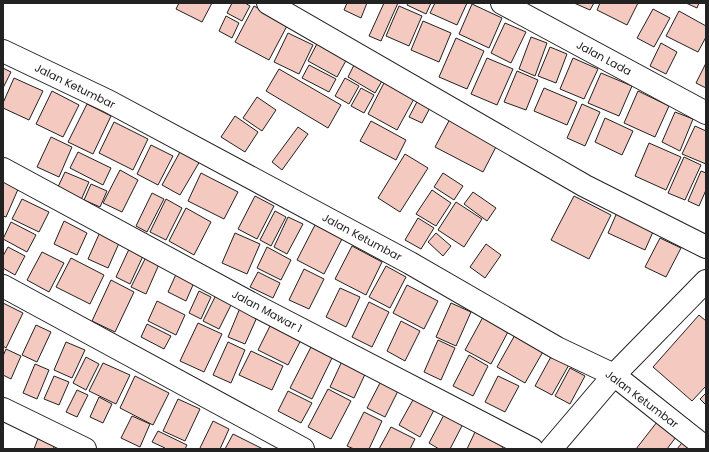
<svg xmlns="http://www.w3.org/2000/svg" width="709" height="452" font-family="Poppins,sans-serif">
  <style>
    .building { fill: #f3c9c0; stroke: #222 }
    .lines { fill: none; stroke-linecap: round; stroke-linejoin: round }
    .minor-casing { stroke: #222; stroke-width: 24 }
    .minor { stroke: #fff; stroke-width: 22 }
    .labels { text-anchor: middle; stroke-width: 3; stroke-linejoin: round; paint-order: stroke }
    .street-label { font-size: 11px; fill: #222; stroke: #fff }
  </style>
  <rect width="100%" height="100%" fill="#fff"/>
  <path class="building" d="M179 3H212L202 22 176 9Z
    M232 3H245L250 6 242 21 227 13Z
    M347 3H367L361 18 344 10Z
    M384 3H398L381 41 369 36Z
    M408 3H431L426 14 407 5Z
    M435 3H467L457 25 430 13Z
    M574 3H594L590 10Z
    M600 3H638L627 25 597 10Z
    M686 3H699L697 8Z
    M472 4 502 18 489 48 459 34Z
    M254 6 288 24 269 60 235 42Z
    M399 6 422 16 409 46 386 36Z
    M653 9 670 18 654 47 637 38Z
    M679 11 706 26V37L698 52 666 36Z
    M226 16 239 23 232 38 219 31Z
    M423 21 451 33 439 62 411 50Z
    M505 23 526 32 511 63 491 53Z
    M288 33 313 45 299 74 274 62Z
    M531 37 547 43 535 76 519 69Z
    M320 38 349 55 337 77 308 61Z
    M456 38 484 51 467 89 439 77Z
    M661 43 677 52 666 74 650 66Z
    M550 47 567 54 556 83 538 76Z
    M487 58 513 69 497 105 471 94Z
    M573 58 598 69 584 99 560 89Z
    M706 63V88L696 83Z
    M309 65 336 79 329 92 302 78Z
    M354 65 382 81 375 93 348 77Z
    M3 68 11 72 3 88Z
    M279 69 341 105 328 128 266 91Z
    M517 71 538 80 526 110 504 102Z
    M601 73 632 86 619 116 588 103Z
    M14 78 43 91 29 120 3 108V103Z
    M345 78 359 86 349 104 335 96Z
    M385 81 415 97 397 130 368 114Z
    M361 88 374 95 364 113 351 106Z
    M544 88 577 102 567 125 534 111Z
    M52 91 79 105 63 137 36 124Z
    M638 91 669 106 655 137 624 123Z
    M257 97 276 110 262 131 243 118Z
    M419 98 432 104 422 123 409 117Z
    M87 104 111 116 93 154 68 142Z
    M582 104 600 112 585 146 567 138Z
    M675 112 693 119 680 151 662 142Z
    M235 116 258 132 245 152 221 137Z
    M451 117 498 143 483 172 435 147Z
    M605 118 633 131 622 155 595 142Z
    M371 121 406 140 396 160 360 141Z
    M114 122 148 139 133 170 99 153Z
    M695 126 706 131V164L682 154Z
    M298 127 308 134 282 170 272 162Z
    M51 137 72 147 59 177 37 167Z
    M649 143 681 157 666 190 635 176Z
    M151 145 173 156 158 185 137 174Z
    M181 150 200 161 180 195 162 185Z
    M78 152 111 168 103 185 70 168Z
    M405 154 428 168 400 212 378 198Z
    M684 157 701 165 685 200 668 193Z
    M120 170 138 180 122 212 103 203Z
    M701 171 706 173V190L699 206 688 201Z
    M65 172 89 182 81 200 57 189Z
    M201 173 238 192 224 219 188 201Z
    M443 173 463 186 454 200 434 187Z
    M3 181 19 187 6 217 3 216Z
    M91 184 107 191 100 207 84 200Z
    M432 190 451 203 436 226 416 214Z
    M473 192 496 208 487 221 464 204Z
    M152 193 164 199 147 232 136 226Z
    M255 196 274 206 257 239 238 229Z
    M574 196 611 215 589 259 551 240Z
    M22 199 49 212 39 232 12 219Z
    M166 199 182 208 166 240 150 232Z
    M456 202 482 219 464 247 438 230Z
    M186 208 211 222 194 255 169 241Z
    M619 208 656 225 645 250 608 233Z
    M275 211 286 217 271 246 260 240Z
    M288 217 303 224 287 254 274 247Z
    M418 218 434 228 421 249 405 240Z
    M64 221 87 233 77 255 54 244Z
    M11 222 36 235 27 252 3 239Z
    M316 223 343 237 324 274 297 260Z
    M100 232 120 241 108 268 88 259Z
    M235 233 260 244 247 274 222 263Z
    M436 233 451 246 443 256 428 242Z
    M660 238 681 248 666 277 645 267Z
    M486 244 501 255 485 278 470 267Z
    M352 246 382 262 366 295 335 279Z
    M8 247 25 256 15 275 3 268V256Z
    M130 247 144 254 130 284 116 277Z
    M267 247 291 260 281 280 257 268Z
    M42 252 64 263 49 292 27 280Z
    M147 255 160 262 146 294 131 287Z
    M71 258 104 275 90 304 56 287Z
    M386 266 406 277 390 308 369 297Z
    M304 269 324 279 309 309 289 300Z
    M178 270 196 278 186 301 168 292Z
    M258 272 280 283 273 298 250 287Z
    M111 280 134 292 115 332 92 321Z
    M407 285 438 301 424 329 393 313Z
    M340 288 360 297 346 327 326 317Z
    M199 291 211 297 201 319 189 313Z
    M216 295 232 303 219 329 203 321Z
    M157 301 185 315 176 335 148 321Z
    M369 302 389 312 372 347 352 337Z
    M3 303 23 313 6 348 3 346Z
    M451 303 471 312 456 346 436 337Z
    M240 308 258 315 245 344 228 337Z
    M699 315 706 321V386L692 401 653 367Z
    M483 317 509 330 491 364 465 350Z
    M401 321 420 331 405 361 387 351Z
    M272 322 302 338 288 365 258 350Z
    M198 323 222 334 204 372 180 361Z
    M147 324 171 336 164 349 141 337Z
    M36 325 51 332 37 362 22 355Z
    M516 333 544 350 525 383 497 367Z
    M438 340 455 348 441 380 424 372Z
    M66 342 85 350 72 378 54 370Z
    M228 342 245 350 231 383 213 375Z
    M312 345 333 356 312 399 290 388Z
    M6 349 21 356 11 379 3 375V356Z
    M251 351 283 366 272 390 239 375Z
    M553 353 570 363 552 395 535 386Z
    M469 355 488 366 473 396 453 386Z
    M86 357 99 364 86 390 73 383Z
    M343 359 367 370 354 398 330 387Z
    M103 363 130 375 116 404 89 391Z
    M35 364 49 370 37 399 23 393Z
    M570 368 585 376 570 404 555 396Z
    M54 376 69 382 59 405 44 399Z
    M135 376 169 393 153 425 120 408Z
    M498 376 519 386 505 412 485 402Z
    M381 381 399 389 385 417 367 408Z
    M328 389 351 401 331 439 308 427Z
    M77 390 88 395 77 417 66 412Z
    M288 391 312 403 301 423 278 411Z
    M706 393V405L700 399Z
    M99 397 112 404 103 423 90 417Z
    M414 398 434 410 420 437 399 425Z
    M178 399 200 409 185 441 163 431Z
    M364 412 382 421 369 449H354L347 446Z
    M445 413 464 422 450 449H439L429 443Z
    M132 416 150 424 140 447 121 438Z
    M213 421 229 429 220 449H201L200 448Z
    M657 422 676 437 667 449H636Z
    M391 427 415 439 410 449H379Z
    M158 431 187 445 185 449H164L165 448 152 442Z
    M475 432 503 447 502 449H467Z
    M233 434 263 449H225Z
    M39 436 56 443 53 449H34Z
    M685 439 697 449H677Z"/>
  <g class="lines">
    <g class="minor-casing">
      <path id="minor" d="M268 3 585 186 706 247
        M502 3 706 113
        M3 51 108 101 410 263 557 348 614 375 706 448
        M3 169 258 307 532 449
        M3 286 303 449
        M3 409 85 449
        M551 449 614 375 706 281"/>
    </g>
    <use href="#minor" class="minor"/>
  </g>
  <g class="labels">
    <g class="street-label">
      <text transform="translate(604 58) rotate(28)" y="4">Jalan Lada</text>
      <text transform="translate(75 86) rotate(26)" y="4">Jalan Ketumbar</text>
      <text transform="translate(362 237) rotate(28)" y="4">Jalan Ketumbar</text>
      <text transform="translate(267 311) rotate(28)" y="4">Jalan Mawar 1</text>
      <text transform="translate(642 399) rotate(37)" y="4">Jalan Ketumbar</text>
    </g>
  </g>
  <rect width="709" height="452" fill="none" stroke="#222222" stroke-width="8"/>
</svg>
